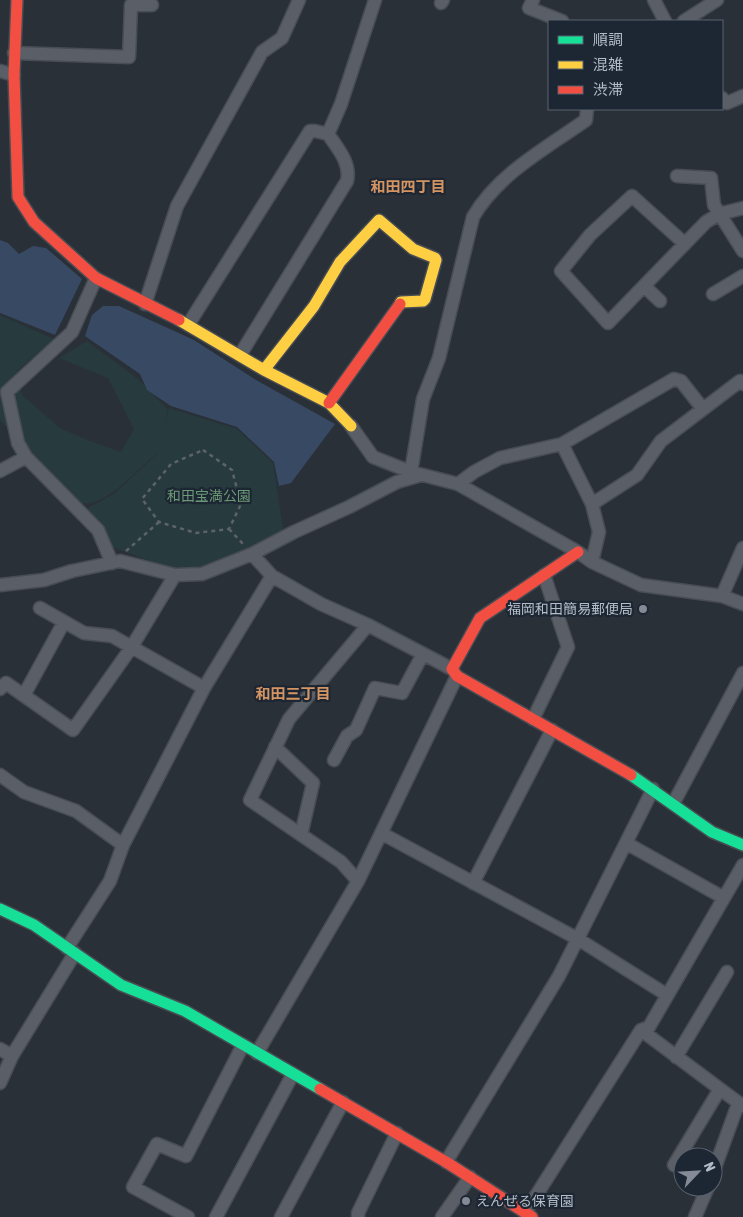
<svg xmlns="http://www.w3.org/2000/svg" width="743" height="1217" font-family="'Asap Condensed','Noto Sans JP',sans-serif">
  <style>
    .green { fill: #273a3e }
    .water { fill: #384963 }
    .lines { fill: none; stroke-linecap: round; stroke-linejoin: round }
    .street-casing { stroke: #484c53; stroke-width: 15 }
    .fast-casing { stroke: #484c53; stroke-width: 14 }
    .slow-casing { stroke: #484c53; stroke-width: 14 }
    .jam-casing { stroke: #484c53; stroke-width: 14 }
    .path { stroke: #5d636a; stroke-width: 2.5; stroke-dasharray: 4 4; stroke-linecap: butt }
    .street { stroke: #5a5e66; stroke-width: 12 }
    .fast { stroke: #16e098; stroke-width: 11 }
    .slow { stroke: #ffcf43; stroke-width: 11 }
    .jam { stroke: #f24e42; stroke-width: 11 }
    .poi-dot { fill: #848b96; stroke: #1d2633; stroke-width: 2 }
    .labels { text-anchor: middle; stroke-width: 4.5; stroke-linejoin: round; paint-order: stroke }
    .park-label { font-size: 14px; fill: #6b9a76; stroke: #1d2633 }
    .poi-label { font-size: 14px; fill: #b4bcc9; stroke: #1d2633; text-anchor: end }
    .neighbourhood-label { font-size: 15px; font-weight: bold; fill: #d59563; stroke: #1d2633 }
  </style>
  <rect width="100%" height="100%" fill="#2a3038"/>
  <path class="green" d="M0 315 54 339 17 371 22 395 60 428 90 441 121 452 134 429 108 378 59 358 87 341 138 379 168 410 162 435 169 408 237 429 273 463 284 535 202 570 170 568 112 547 83 511 115 493 159 452C138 468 120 492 95 502 89 504 81 503 75 503L0 420Z"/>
  <path class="water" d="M0 240 8 243 19 254 33 246 46 248 82 279 55 335 0 313Z
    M103 306H119L194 340 256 380 335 424 291 483 279 486 274 462 237 427 171 406 147 390 140 374 85 336 92 315Z"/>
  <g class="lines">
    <g class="street-casing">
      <path id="street" d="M533 0 529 8 562 21
        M654 0 665 21
        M441 3 443 0
        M684 21 717 0
        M14 53 129 57 131 5H152
        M0 71 14 75
        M722 98 727 103 743 96
        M677 176 711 178 714 205 743 251
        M685 244 632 196 590 235 561 271 608 323 706 222 719 214 743 208
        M644 286 660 301
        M713 294 743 276
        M145 304 177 206 262 52 282 38 299 0
        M188 325 310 131H315L328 134
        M240 355 347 181C351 163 338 149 328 134L341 104 375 0
        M351 426 373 457 411 472 458 484 578 552 592 562 641 585 722 596 743 604
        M562 444 674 379 681 381 703 409
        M26 457 98 530 112 563
        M0 471 26 457 18 443 7 392 72 332 96 278
        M411 472 423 399 439 358 473 217C498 174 546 148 586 120L587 109
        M458 484 474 472 500 458 562 444 592 504
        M252 554 272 576 321 604 368 625 452 669
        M592 562 599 532 592 504 637 475 661 441 740 381 743 384
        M0 585 44 580 72 571 120 561 175 575 202 574 252 554 294 532 349 507 397 482 421 475
        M722 596 743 548
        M40 608 84 633 112 636 204 688
        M0 689 6 683 73 730 131 648 175 575
        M24 695 64 622
        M533 719 568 647 544 575
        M275 747 313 783 301 835
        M334 760 347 736 356 730 375 688 402 693 423 654
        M0 775 24 792 76 811 123 845
        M673 804 743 673
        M381 833 578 939 667 995
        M626 843 724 898
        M358 881 341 862 250 800 289 719 368 625
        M473 883 552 730
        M67 948 110 881 123 845 204 688 272 576
        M641 1030 720 1089 674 1165
        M0 1049 12 1056 75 953
        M257 1053 358 881 457 676
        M676 1057 727 972
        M0 1083 12 1056
        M720 1089 743 1106
        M446 1162 559 976 653 789
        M713 1173 738 1104
        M525 1213 641 1030 649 1027 743 865
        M188 1217 133 1187 157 1144 186 1156 243 1045
        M216 1217 293 1074
        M281 1217 343 1102
        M358 1217V1213L397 1133
        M442 1217 470 1177
        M695 1217 708 1187"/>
    </g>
    <g class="fast-casing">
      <path id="fast" d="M631 775 712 832 743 845
        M0 909 34 925 121 985 185 1011 320 1089"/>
    </g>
    <g class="slow-casing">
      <path id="slow" d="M179 320 264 370 329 403 351 426
        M264 370 314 306 340 262 379 220 413 249 435 258 436 260 425 299 423 301 401 302 400 304"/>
    </g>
    <g class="jam-casing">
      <path id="jam" d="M17 0 14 75 18 197 34 222 96 278 179 320
        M329 403 400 304
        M578 552 480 618 452 669 457 676 631 775
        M320 1089 446 1162 532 1217"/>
    </g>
    <path class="path" d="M203 450 232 470 241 504 229 529 196 533 159 522 142 499 171 464Z
      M229 529 244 545
      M126 551 159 522"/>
    <use href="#street" class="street"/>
    <use href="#fast" class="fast"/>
    <use href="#slow" class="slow"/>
    <use href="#jam" class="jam"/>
  </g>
  <g class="poi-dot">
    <circle cx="643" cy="609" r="5"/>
    <circle cx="466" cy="1201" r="5"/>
  </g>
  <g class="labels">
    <g class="park-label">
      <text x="209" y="501">和田宝満公園</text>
    </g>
    <g class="poi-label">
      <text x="633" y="614">福岡和田簡易郵便局</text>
      <text x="476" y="1206" text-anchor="start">えんぜる保育園</text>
    </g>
    <g class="neighbourhood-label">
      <text x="408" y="192">和田四丁目</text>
      <text x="293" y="699">和田三丁目</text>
    </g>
  </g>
  <rect x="548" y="20" width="175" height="90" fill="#1d2633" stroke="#59626f"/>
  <rect x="558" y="36" width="25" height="8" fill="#16e098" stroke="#59626f"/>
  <text x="593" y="45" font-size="15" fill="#b4bcc9">順調</text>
  <rect x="558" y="61" width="25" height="8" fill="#ffcf43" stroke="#59626f"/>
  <text x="593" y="70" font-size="15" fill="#b4bcc9">混雑</text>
  <rect x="558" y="86" width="25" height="8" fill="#f24e42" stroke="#59626f"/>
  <text x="593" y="95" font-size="15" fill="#b4bcc9">渋滞</text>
  <g transform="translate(698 1172) rotate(65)"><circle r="24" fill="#1d2633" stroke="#59626f"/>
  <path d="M0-4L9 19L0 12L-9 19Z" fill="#848b96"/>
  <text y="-8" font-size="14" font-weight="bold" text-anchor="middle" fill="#b4bcc9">N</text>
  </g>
</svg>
